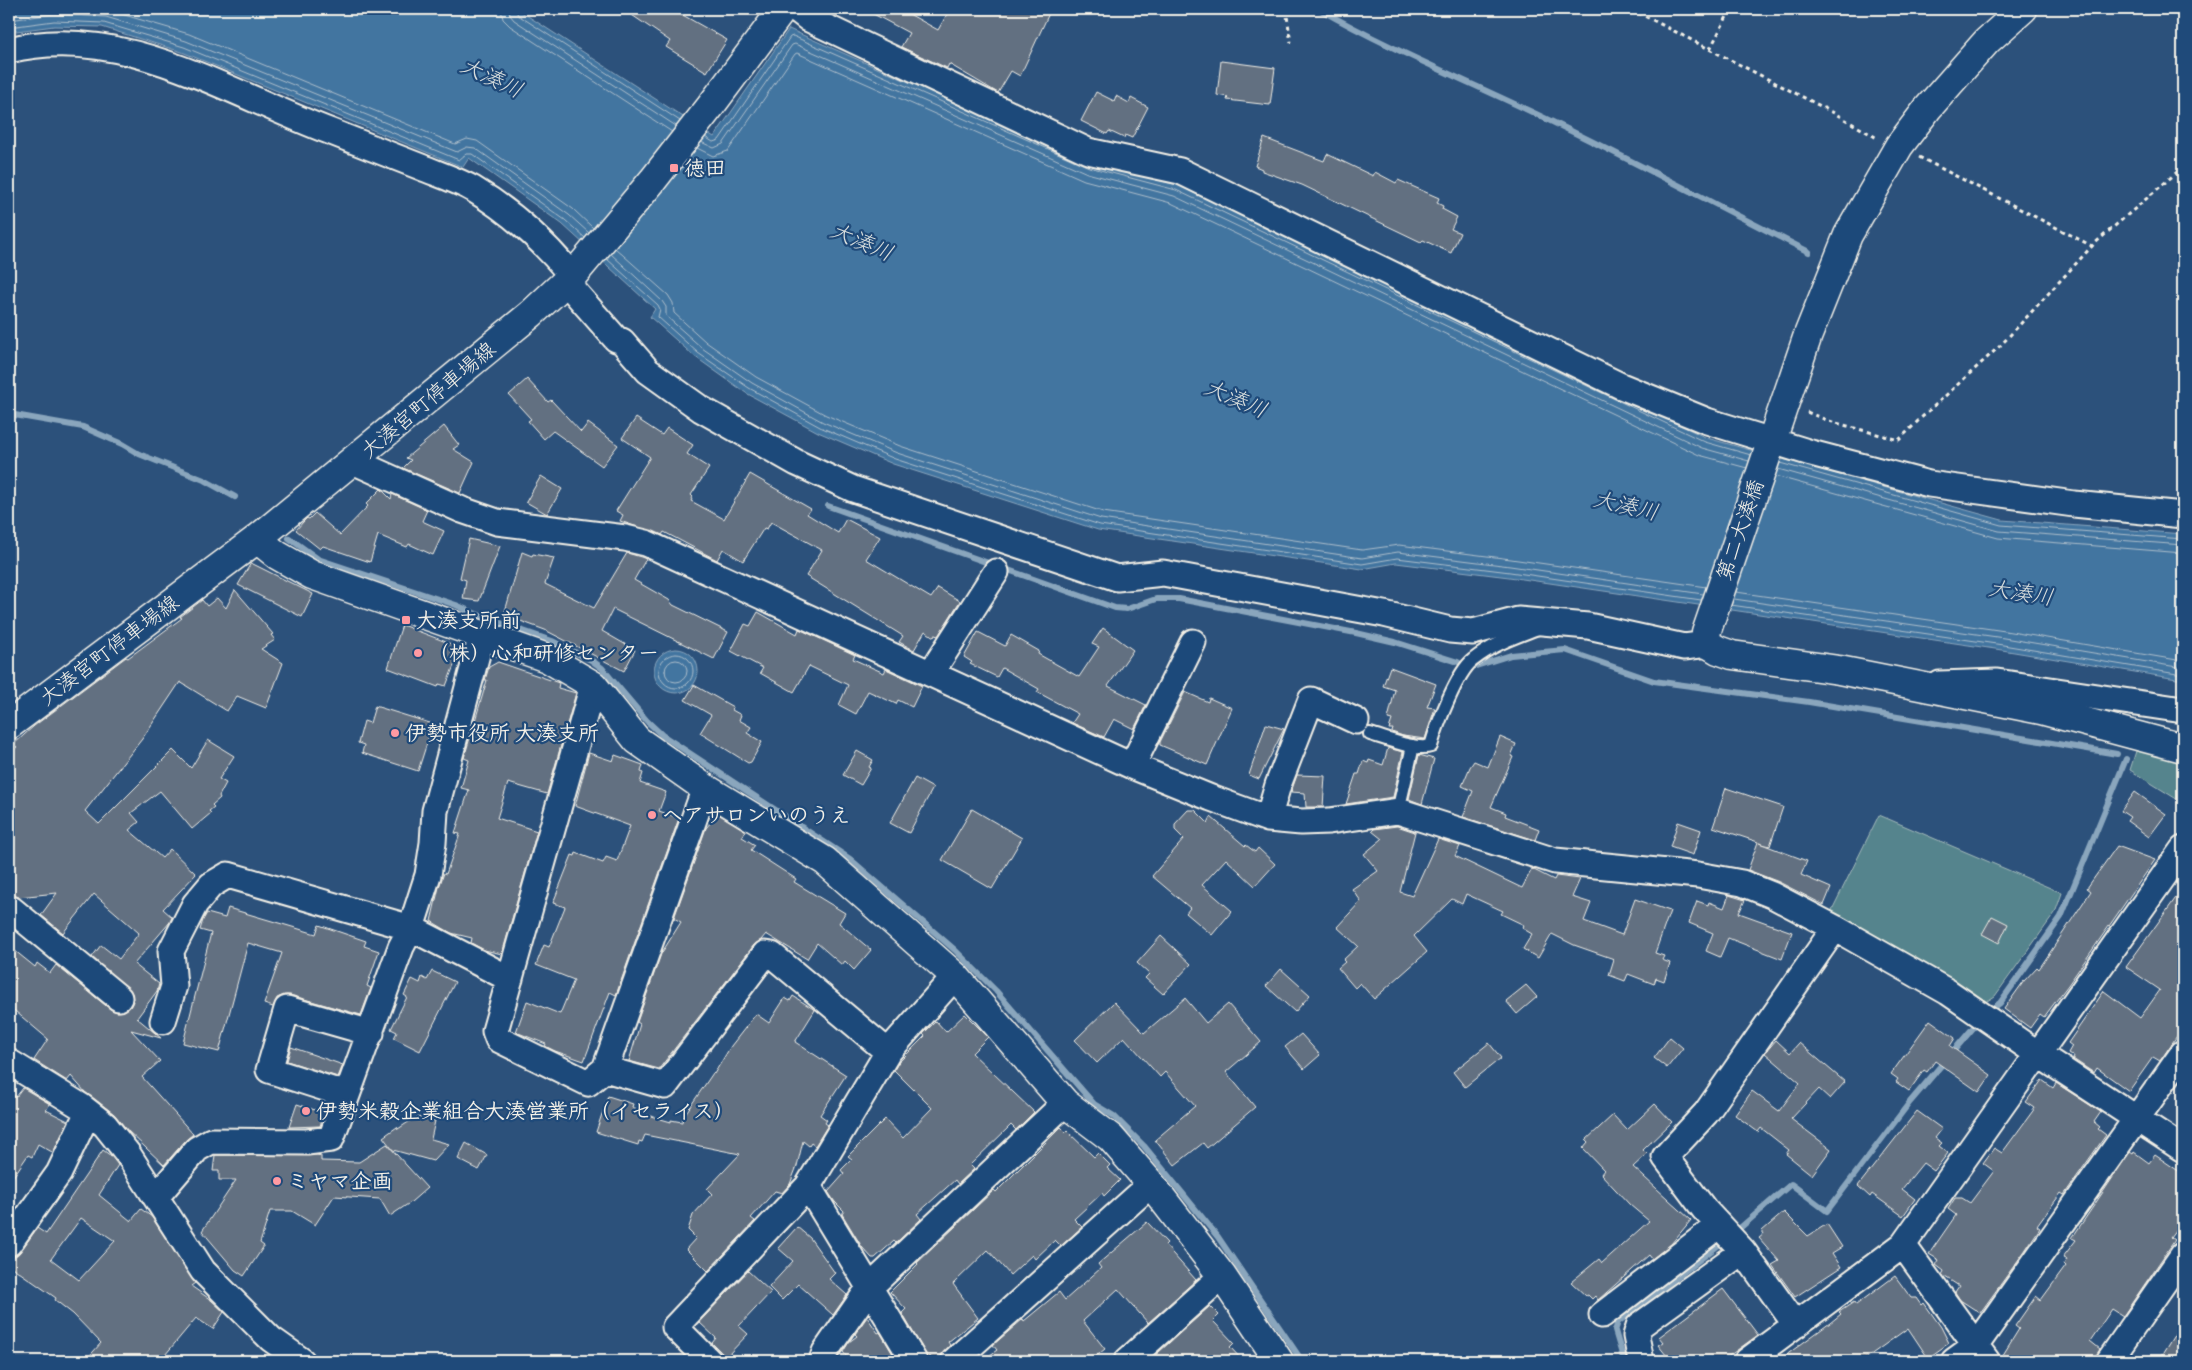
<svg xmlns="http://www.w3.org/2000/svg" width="2192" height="1370" font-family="Caveat,'Klee One',sans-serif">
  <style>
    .green { fill: #55848d; stroke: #a4baba }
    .water { fill: #4374a0; stroke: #8aa6bd }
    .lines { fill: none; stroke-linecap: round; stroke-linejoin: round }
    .shore { stroke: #adbfcb; stroke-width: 1 }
    .stream { stroke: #8aa6bd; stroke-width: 6 }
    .building { fill: #626f81; stroke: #f4f1e8; fill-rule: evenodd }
    .lane-casing { stroke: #f4f1e8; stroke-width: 16 }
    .street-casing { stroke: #f4f1e8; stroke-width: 29 }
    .secondary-casing { stroke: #f4f1e8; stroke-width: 31 }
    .path { stroke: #f4f1e8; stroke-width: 3; stroke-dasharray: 4 4; stroke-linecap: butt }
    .lane { stroke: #1f4a7a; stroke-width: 12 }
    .street { stroke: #1f4a7a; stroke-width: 25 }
    .secondary { stroke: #1f4a7a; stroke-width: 28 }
    .poi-dot { fill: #ff9aa2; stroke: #1f4a7a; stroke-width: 2 }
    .labels { text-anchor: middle; stroke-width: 4.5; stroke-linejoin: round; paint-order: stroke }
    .poi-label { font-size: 21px; font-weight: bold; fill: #f4f1e8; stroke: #1f4a7a; text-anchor: start }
    .street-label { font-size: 21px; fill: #f4f1e8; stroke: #1f4a7a }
    .water-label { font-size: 22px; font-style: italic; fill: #d9dedd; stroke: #1f4a7a }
  </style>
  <rect width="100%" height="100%" fill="#2c517b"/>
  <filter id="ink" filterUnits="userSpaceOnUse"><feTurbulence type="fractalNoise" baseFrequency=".02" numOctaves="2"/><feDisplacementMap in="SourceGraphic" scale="10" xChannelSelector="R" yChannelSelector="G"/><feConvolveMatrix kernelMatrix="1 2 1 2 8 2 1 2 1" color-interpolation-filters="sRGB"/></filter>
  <g filter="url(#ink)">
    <path class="green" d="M2137 748 2183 759V803L2130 770Z
      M1879 815 2062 893 2055 913 1995 996 1984 1003 1829 916Z"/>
    <path class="water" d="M9 9H517L714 137 789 29 1091 163 1177 185 1707 438 2002 520 2183 534V680L2002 650 1509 577 1396 563 1362 569 1098 530 893 464 818 432 746 393 694 356 650 317 655 309 562 224 469 158 463 167 182 52 102 27 54 26 9 32Z
      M654 671a22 22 0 1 1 44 0a22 22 0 1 1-44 0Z"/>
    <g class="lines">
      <path class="shore" d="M104 9 189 34 455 144 467 139 477 141 573 209 593 228
        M501 9 503 19 510 26 672 132
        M509 9 510 15 514 20 676 126
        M515 9 518 15 680 121
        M9 20 54 14 106 17 186 41 457 152 467 147 475 148 569 215 589 233
        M9 27 54 21 104 23 184 47 459 160 466 154H472L565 220 585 238
        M705 137 713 142 719 140 790 37 793 36 1089 167 1176 190 1705 442 1751 455
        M701 142 714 148 723 144 792 45 795 44 1087 173 1174 196 1702 448 1749 461
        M697 148 713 156 728 151 795 54 797 53 1084 180 1171 203 1699 455 1747 468
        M615 248 668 295 673 303 674 313 706 342 756 377 826 415 900 446 1103 512 1362 550 1399 545 1511 559 1706 587
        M611 254 662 301 666 307V316L702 348 752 383 823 422 897 453 1101 519 1362 558 1398 552 1510 566 1703 594
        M607 259 658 305 660 309 658 317 698 353 749 388 820 427 895 459 1100 525 1362 564 1397 558 1510 572 1701 600
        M1780 463 2001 525 2183 539
        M1778 469 1999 531 2183 545
        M1775 476 1998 538 2183 553
        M1736 592 2005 631 2183 661
        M1734 599 2004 638 2183 668
        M1731 605 2003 645 2183 675
        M659 671a17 17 0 1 1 34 0a17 17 0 1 1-34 0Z
        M665 671a11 11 0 1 1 22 0a11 11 0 1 1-22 0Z"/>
      <path class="stream" d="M1319 9C1389 49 1463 79 1536 114 1628 158 1718 206 1809 252
        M9 414 83 427 122 444 139 454 204 480 235 497
        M828 506 1115 608 1127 609 1156 599H1179L1356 633 1395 642 1458 662
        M289 538 318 559 456 605 483 617 552 641 591 660 602 668 647 721 662 735 850 859 955 950 996 991 1094 1104 1114 1116 1144 1146 1218 1237 1302 1361
        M1476 666 1511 655 1565 650 1654 681 1809 702 2117 754
        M1986 1013 2000 1003 2061 917 2126 759
        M1733 1234 1791 1184 1827 1211 1910 1102 1979 1021
        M1624 1361 1615 1331 1618 1322 1725 1240"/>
    </g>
    <path class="building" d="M623 9H672L727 40 707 72 666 47 670 41Z
      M864 9H900L938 30 950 9H1051L1020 76 1011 71 998 93 949 64 947 68 901 47 909 33Z
      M1221 61 1275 68 1270 105 1227 100 1228 97 1217 95Z
      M1096 92 1114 101 1116 96 1129 103 1131 98 1148 107 1132 138 1125 135 1124 138 1109 131 1107 134 1081 121Z
      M1264 138 1324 161 1327 154 1373 176 1375 172 1396 183 1398 180 1439 198 1437 203 1443 206 1442 209 1457 217 1451 229 1460 233 1451 253 1423 240 1421 242 1302 185 1262 171V169L1255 166Z
      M527 379 548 402 551 400 581 432 588 423 618 445 602 466 553 431 544 439 528 421 531 419 509 395Z
      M636 418 662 435 667 428 693 445 687 454 709 468 691 495 693 497 691 501 724 519 750 474 811 509 807 514 838 533 846 519 880 537 866 559 931 598 938 588 960 601 938 636 935 635 934 637 925 631 914 650 899 642 903 636 806 576 822 550 771 522 767 529 764 528 743 561 723 549 717 560 664 532 662 535 620 521 623 515 616 511 650 457 622 438Z
      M444 426 459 445 453 449 474 462 460 493 403 468 411 460 406 458Z
      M541 476 562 489 547 514 526 502Z
      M381 489 391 499 392 494 427 510 422 521 444 531 433 555 409 544 407 547 378 535 370 562 323 546 320 549 296 530 303 522 307 518 309 519 315 513 340 535 368 506 366 504Z
      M469 539 500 546 479 601 463 599 466 580 460 578Z
      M522 552 532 556 533 554 554 558 545 584 594 608 627 553 641 557 646 559 634 580 669 600 673 605 728 632 714 659 613 609 602 631 635 650 624 671 545 630 504 615Z
      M251 563 313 594 302 617 238 585Z
      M235 590 273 634 271 635 275 640 261 649 283 663 266 708 237 696 227 711 180 682 142 739 85 811 99 824 173 750 191 768 208 740 234 756 219 779 226 783 219 796 220 798 212 805 214 807 209 811 211 813 192 829 160 791 131 813 139 822 129 830 162 858 170 849 196 874 163 909 172 917 170 922 134 964 159 984 157 991 137 1018 161 1038 131 1030 160 1061 142 1077 193 1134 186 1140 164 1165 128 1131 114 1114 85 1092 71 1076 67 1081 34 1060 48 1039 9 1006V946L35 967 37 963 50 973 56 965 110 1009 117 1012 124 1011 130 1007 133 1001 132 993 92 957 101 945 119 959 139 933 94 894 63 933 41 915 57 893 18 897 9 895V754L17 747 14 744 34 726 126 657 128 658 182 618 180 617 202 600 207 606 217 598 226 608Z
      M758 612 797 634 799 629 855 655 853 659 884 673 886 669 922 686 912 707 898 700 896 704 868 691 856 714 839 705 848 685 809 666 794 692 760 673 763 668 731 651 745 624 750 626Z
      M402 625 454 645 451 652 458 655 446 686 439 684 438 687 388 668Z
      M1103 628 1133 650 1108 686 1146 705 1134 729 1114 719 1104 737 1072 723 1078 714 1037 692 1039 689 1002 668 997 677 970 664 972 662 964 657 978 632 1005 646 1011 635 1039 651 1038 654 1079 677 1099 647 1092 644Z
      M498 662 559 683 558 688 576 693 547 794 508 783 497 818 537 831 502 954 484 950 471 943 472 938 451 933 431 921 439 887 444 873 446 874 460 834 455 833 469 790 461 788 469 760 464 758 487 680H485L489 667Z
      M1390 667 1436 684 1427 707 1435 708 1425 739 1403 736 1392 732 1393 729H1389L1392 720 1388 719 1395 690 1383 686Z
      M694 685 733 707 732 710 741 715 739 720 751 727 747 733 762 742 751 762 748 763 700 733 711 715 685 700Z
      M1185 692 1208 702 1209 698 1232 708 1207 765 1160 745V742Z
      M375 706 433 724 418 771 362 753 364 745 358 743 364 721 370 723Z
      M1266 724 1284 729 1259 779 1249 775Z
      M1500 737 1516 744 1511 756 1513 757 1491 807 1506 813 1505 816 1539 829 1535 840 1463 817 1473 791 1462 786 1470 767 1474 761 1488 767Z
      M1388 748 1403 752 1393 797 1346 804 1356 774H1359L1363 761 1368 763 1369 760 1383 765Z
      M857 751 873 760 869 767 871 768 861 785 843 775Z
      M589 753 613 761 615 755 643 765 641 772 643 773 640 783 666 792 659 811 679 818 616 995 610 992 584 1061 555 1051 545 1046 546 1044 516 1032 527 1001 560 1014 574 980 536 965 544 945 549 947 565 907 553 903 572 855 575 856 576 853 603 863 606 857 617 861 630 826 575 806Z
      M1419 755 1434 759 1422 804 1409 799Z
      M1297 775 1325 776 1323 807H1306L1305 793 1291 792Z
      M915 778 933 788 909 833 890 823Z
      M1726 788 1783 807 1770 846 1759 843 1807 861 1801 875 1831 888 1824 905 1779 882 1748 870 1758 842 1713 827Z
      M2135 792 2166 814 2149 837 2127 821 2130 817 2121 811Z
      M972 809 1022 838 992 889 942 860Z
      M1188 810H1195L1208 823 1211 817 1245 846 1246 845 1255 852 1258 848 1275 864 1255 886 1226 859 1202 885 1232 911 1212 935 1186 913 1190 908 1152 876 1184 839 1175 830V824Z
      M718 814 746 831 742 837 755 845 751 850 796 879 794 882 845 913 839 923 871 950 854 970 845 961 842 965 817 943 807 959 766 934 761 940 754 945 659 1069 629 1061 640 1024 637 1022 661 954 681 922 674 918 706 828Z
      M1678 822 1701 830 1693 855 1670 847Z
      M1397 826 1415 832 1400 892 1412 896 1438 839 1460 846 1455 856 1522 888 1532 869 1554 880 1556 876 1580 879 1572 897 1591 903 1584 921 1622 935 1635 899 1670 911 1655 953 1664 956 1662 960 1670 963 1664 981 1656 978 1654 984 1628 974 1625 981 1609 975 1614 959 1574 945 1552 934 1538 958 1523 949 1532 934 1522 928 1524 925 1501 914 1503 911 1466 894 1462 904 1452 899 1414 936 1427 952 1374 999 1360 983 1355 988 1338 968 1345 962 1343 960 1358 946 1337 927 1361 901 1352 889 1378 871 1364 854 1382 839 1372 831 1374 829Z
      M2117 846 2155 860 2068 985 2044 1017 2040 1014 2030 1028 2004 1009 2024 981 2037 967 2039 969 2091 891 2087 888Z
      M2183 888V1027L2160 1061 2153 1057 2129 1091 2097 1068 2094 1073 2073 1059 2074 1057 2068 1053 2072 1046 2068 1043 2104 991 2140 1018 2160 990 2126 967Z
      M1729 895 1745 900 1739 913 1792 932 1782 959 1728 938 1720 957 1706 951 1713 933 1689 923 1697 901 1708 905 1709 902 1724 908Z
      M228 908 316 934 319 925 366 941 364 946 379 951 367 986 371 988 361 1015 290 995H284L277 998 273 1007 264 1004 282 953 248 943 219 1052 183 1043 211 933 200 930 203 920 207 913 225 918Z
      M1992 916 2008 924 1999 943 1982 934Z
      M1161 936 1191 964 1163 994 1145 978 1149 974 1137 963Z
      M1281 969 1310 995 1295 1012 1266 986Z
      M432 971 455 982 420 1051 394 1038 397 1032 391 1029 407 997 404 995 412 979 420 983 422 977 427 980Z
      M1526 985 1537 997 1517 1014 1506 1001Z
      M793 996 815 1010 795 1042 846 1075 820 1115 827 1120 825 1123 828 1125 815 1146 811 1143 809 1146 803 1141 797 1166 790 1184 782 1193 775 1191 751 1218 755 1221 708 1271 686 1249 696 1238 688 1230 693 1215 712 1194 707 1189 740 1154 645 1135 642 1142 639 1141 638 1145 596 1132 608 1096 633 1104 632 1107 637 1109V1112L671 1122V1120L682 1122 683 1117 713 1073 714 1074 731 1046 756 1014 769 1023 785 998 790 1001Z
      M1185 998 1206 1023 1228 1004 1261 1042 1226 1072 1255 1107 1207 1148 1203 1143 1175 1165 1155 1140 1195 1106 1165 1072 1160 1077 1124 1037 1097 1063 1075 1040 1114 1002 1144 1033Z
      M965 1014 988 1037 972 1053 1034 1112 1016 1130 1011 1125 970 1165 974 1169 958 1184 955 1180 917 1214 921 1219 896 1243 894 1241 875 1258H872L862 1247 842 1214 844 1211 835 1202 828 1192 844 1174 841 1170 852 1159 848 1156 885 1119 903 1138 932 1108 894 1070 898 1063 925 1036 923 1034 936 1021 946 1032Z
      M1930 1020 1955 1038 1950 1046 1991 1075 1979 1092 1935 1061 1927 1072 1924 1070 1909 1091 1896 1082 1898 1079 1891 1074Z
      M1301 1034 1320 1055 1304 1069 1285 1047Z
      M1670 1037 1683 1048 1667 1068 1654 1058Z
      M1776 1040 1790 1053 1799 1043 1845 1082 1830 1099 1819 1089 1791 1119 1831 1149 1812 1175 1786 1154 1789 1150 1761 1128 1758 1132 1735 1115 1752 1091 1779 1111 1800 1083 1765 1053Z
      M1489 1043 1501 1058 1465 1087 1453 1072Z
      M291 1047 343 1065 338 1077 287 1061Z
      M2042 1080 2053 1088 2056 1083 2101 1112 2094 1122 2100 1127 2098 1129 2106 1135 2064 1195 2061 1193 2037 1226 2040 1228 2024 1252 1980 1313 1960 1300 1955 1292 1959 1286 1942 1275 1944 1271 1936 1265 1939 1260 1929 1254 1956 1215 1948 1209 1955 1198H1962L1970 1203 1994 1171 1983 1163 1994 1148 2002 1153 2035 1108 2026 1102Z
      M23 1088 50 1104 46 1110 68 1121 54 1151 52 1152 38 1144 32 1157 28 1155 9 1183V1093L16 1097Z
      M297 1104 324 1113 320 1126 289 1127Z
      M1655 1104 1672 1122 1643 1150 1647 1154 1633 1167 1691 1220 1671 1244 1652 1259 1649 1255 1598 1300 1595 1296 1592 1299 1588 1295 1586 1296 1571 1282 1599 1259 1602 1263 1649 1221 1630 1205 1601 1174 1604 1170 1583 1148 1588 1142 1586 1140 1613 1115 1627 1130Z
      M1917 1111 1942 1129 1935 1138 1942 1143 1939 1146 1948 1153 1934 1171 1923 1163 1902 1189 1915 1199 1903 1216 1872 1194 1870 1197 1858 1186Z
      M416 1117 435 1121 431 1139 449 1144 433 1161 393 1150 383 1137 397 1127 398 1129Z
      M1061 1127 1066 1132 1067 1131 1094 1157 1098 1153 1110 1165 1107 1168 1120 1180 1104 1196 1102 1193 1074 1219 1082 1227 1061 1246 1055 1240 1035 1259 1032 1255 1010 1275 988 1250 953 1284 978 1318 948 1342 950 1345 941 1356 940 1361H935L930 1356 928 1358 902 1313 906 1309 890 1292 918 1264 917 1263 994 1190 996 1192Z
      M466 1143 487 1155 479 1170 458 1159Z
      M387 1144 427 1188 411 1202 390 1216 380 1199 334 1196 315 1225 292 1211H270L260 1243 264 1246 244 1276 235 1270 202 1231 236 1180H219V1171H213L215 1155H317L321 1156V1161L359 1162Z
      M103 1150 111 1156 118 1165 99 1195 131 1221 141 1209 152 1217 195 1283 191 1286 211 1300 224 1312 213 1329 196 1318 160 1361H85L101 1343 73 1314 55 1300 56 1298 9 1265V1257L15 1256 20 1252 37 1228 46 1234ZM81 1218 115 1241 79 1280 51 1259Z
      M2130 1152 2133 1154 2134 1152 2149 1163 2155 1155 2183 1174V1221L2171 1237 2175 1240 2123 1316 2112 1309 2090 1341 2100 1349 2095 1361H2001V1358L2019 1329 2015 1326 2036 1296 2041 1300 2066 1266 2064 1264 2067 1259 2063 1257 2076 1240 2072 1238Z
      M1784 1212 1808 1236 1827 1224 1842 1247 1832 1253 1841 1267 1795 1297 1772 1265 1779 1261 1759 1238 1764 1234 1762 1231Z
      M1147 1222 1167 1243 1165 1245 1196 1280 1148 1323 1118 1289 1083 1321 1105 1349 1090 1361H982L997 1350 993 1345 1023 1319 1024 1321 1059 1292 1065 1300 1101 1268 1098 1264Z
      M797 1227 810 1238 835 1273 829 1279 847 1295 833 1315 798 1284 782 1300 769 1287 793 1261 778 1248Z
      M748 1271 771 1292 739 1326 748 1334 727 1356 725 1354 724 1355 712 1343 716 1338 699 1322Z
      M1895 1276 1911 1298H1917L1922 1305 1924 1303 1941 1327 1949 1343 1928 1358 1908 1328 1862 1361H1778L1830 1323 1841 1314 1839 1312 1854 1302 1856 1305Z
      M1723 1289 1758 1335 1722 1361H1671L1658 1345 1663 1342 1659 1337Z
      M1210 1306 1219 1315 1213 1321 1234 1343 1230 1347 1243 1361H1149Z
      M867 1317 878 1333 880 1332 897 1361H850L843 1352 849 1342 857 1336 855 1334Z
      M2183 1321V1361H2158Z"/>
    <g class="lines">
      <g class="lane-casing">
        <path id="lane" d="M1370 734C1385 738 1416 751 1431 746 1437 725 1457 672 1473 660 1493 644 1515 637 1538 628
          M1398 811 1413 746"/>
      </g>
      <g class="street-casing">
        <path id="street" d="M796 9 809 19 1088 151 1180 171 1621 386 1707 421 1811 453 1929 484 2074 504 2183 515
          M9 50C120 22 228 93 329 131 360 143 390 155 421 167 438 174 457 180 473 189 510 211 545 243 572 276
          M566 282 616 339 622 341 648 371 701 409 797 463 853 489 1117 578 1163 573 1384 614 1450 630 1473 632 1518 620 1588 626 1684 647 1708 644
          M353 461 462 510 497 522 625 538 646 543 1132 766 1211 798 1268 819 1301 822 1329 821 1398 811 1555 861 1698 875 1742 883 1772 895 1835 928 1706 1113 1665 1157 1704 1209 1743 1251 1639 1326 1636 1336 1641 1361
          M482 635 435 811 433 843 428 875 411 928 510 979
          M931 673 996 572
          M1940 684 1997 682 2183 710
          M593 685 495 1031 498 1039 588 1083 605 1069 705 788
          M1132 766 1193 642
          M1268 819 1278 785 1311 700 1356 721
          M9 909H11L119 998
          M1835 928 1948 992 2038 1054 2183 1149
          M9 1062 82 1107 105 1125 128 1154 203 1271 271 1339 302 1361
          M605 1069 665 1086 765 954 772 955 888 1052
          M347 1095 269 1070 287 1009 371 1033
          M808 1186 914 1361
          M156 1197 197 1149 211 1141 307 1142 331 1139 401 947 411 928 228 875 211 885 195 904 171 951 174 986 163 1021
          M9 1243 59 1173 88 1112
          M1903 1245 1987 1361
          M1743 1251 1796 1325
          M1602 1315 1719 1225
          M709 1361 675 1327 808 1186 888 1052 955 976
          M822 1361 825 1352 870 1287 1065 1103
          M954 1361 1151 1184
          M1127 1361 1222 1276
          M1747 1361 1903 1245 2183 849
          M1954 1361 1976 1345 2183 1053
          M2109 1361 2183 1255"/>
      </g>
      <g class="secondary-casing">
        <path id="secondary" d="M2023 9 1987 41 1928 108 1899 146 1848 235 1808 335 1706 633 1708 644 1718 650 1732 655 1839 670 2041 710 2183 748
          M257 539 277 555 312 575 547 658 593 685 637 740 705 788 825 861 955 976 1065 1103 1111 1138 1151 1184 1222 1276 1279 1361
          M9 725 257 539 531 314 575 273 653 180 710 107 783 9"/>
      </g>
      <path class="path" d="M1286 9 1291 43
        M1631 9 1834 113 1877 138
        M1710 49 1731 9
        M1919 157 2092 246
        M1807 412 1829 421 1899 440 1921 418 2001 345 2094 244 2183 167"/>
      <use href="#lane" class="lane"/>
      <use href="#street" class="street"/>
      <use href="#secondary" class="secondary"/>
    </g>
  </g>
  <g class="poi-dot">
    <rect x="669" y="163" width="10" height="10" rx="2.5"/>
    <rect x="401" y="615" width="10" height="10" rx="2.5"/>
    <circle cx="418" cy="653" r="5"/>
    <circle cx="395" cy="733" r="5"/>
    <circle cx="652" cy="815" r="5"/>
    <circle cx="306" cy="1111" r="5"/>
    <circle cx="277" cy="1181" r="5"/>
  </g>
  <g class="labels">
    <g class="poi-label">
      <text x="684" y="175">徳田</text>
      <text x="416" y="627">大湊支所前</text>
      <text x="428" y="660">（株）心和研修センター</text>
      <text x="405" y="740">伊勢市役所 大湊支所</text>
      <text x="662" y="822">ヘアサロンいのうえ</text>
      <text x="316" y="1118">伊勢米穀企業組合大湊営業所（イセライス）</text>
      <text x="287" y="1188">ミヤマ企画</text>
    </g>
    <g class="street-label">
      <text transform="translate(428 400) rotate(-40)" y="7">大湊宮町停車場線</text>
      <text transform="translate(1740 530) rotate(-71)" y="7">第二大湊橋</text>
      <text transform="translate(109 650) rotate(-37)" y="7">大湊宮町停車場線</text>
    </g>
    <g class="water-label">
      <text transform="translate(492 77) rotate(25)" y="8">大湊川</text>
      <text transform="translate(862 241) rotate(23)" y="8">大湊川</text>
      <text transform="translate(1236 398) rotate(23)" y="8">大湊川</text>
      <text transform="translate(1626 505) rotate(13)" y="8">大湊川</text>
      <text transform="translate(2021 592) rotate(9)" y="8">大湊川</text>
    </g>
  </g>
  <rect width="2192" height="1370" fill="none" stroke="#1f4a7a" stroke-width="30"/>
  <rect x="15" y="15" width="2162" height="1340" fill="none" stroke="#f4f1e8" stroke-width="2" filter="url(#ink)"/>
</svg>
